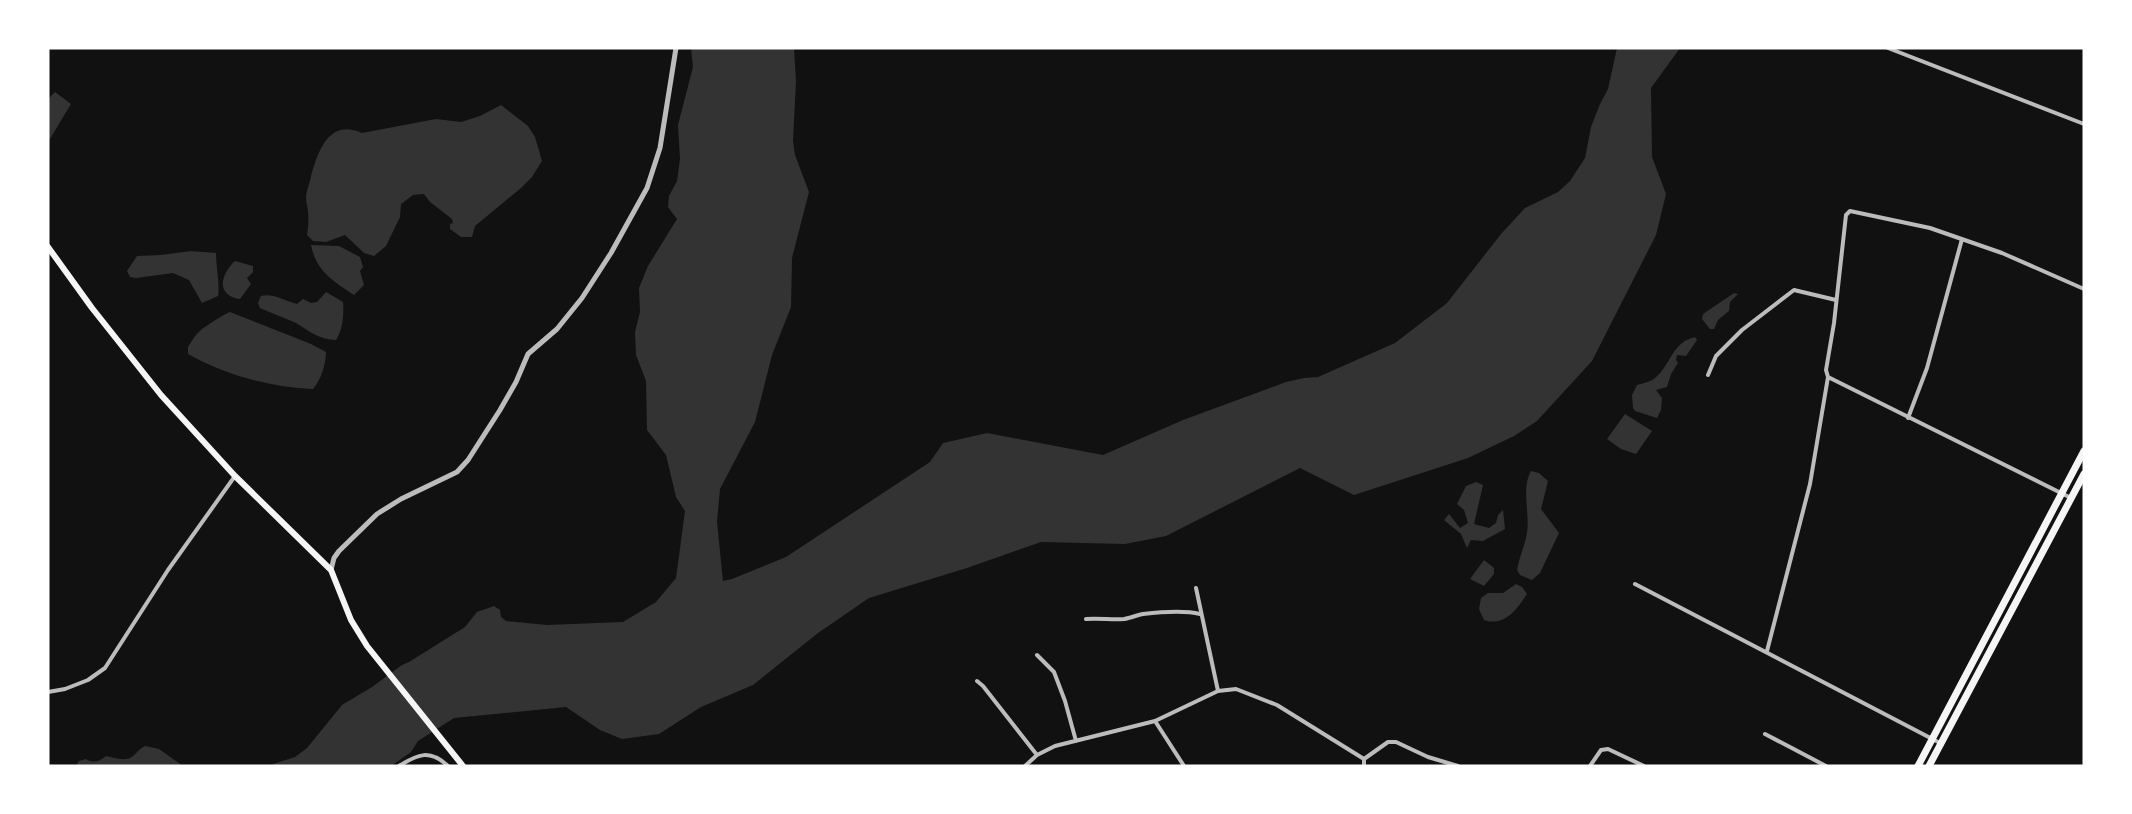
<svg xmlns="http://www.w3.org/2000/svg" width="2132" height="814" font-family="'IBM Plex Sans',sans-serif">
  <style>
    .water { fill: #333 }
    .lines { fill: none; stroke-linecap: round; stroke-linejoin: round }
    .minor { stroke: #bcbcbc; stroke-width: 4 }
    .tertiary { stroke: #bcbcbc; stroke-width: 5 }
    .secondary { stroke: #f5f5f5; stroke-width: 6 }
    .trunk { stroke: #f5f5f5; stroke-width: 7 }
  </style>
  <rect width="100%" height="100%" fill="#111"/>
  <path class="water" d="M691 48H794L796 81 793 141 795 155 809 192 792 258 791 307 772 355 755 422 720 489 717 522 723 581 732 579 786 557 930 462 943 443 987 433 1103 455 1183 420 1286 382 1304 378 1318 377 1395 343 1447 303 1501 234 1525 208 1558 192 1570 181 1585 158 1591 127 1600 104 1608 89 1617 48H1680L1651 88 1652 157 1666 194 1656 235 1592 361 1537 421 1514 436 1468 458 1354 495 1300 468 1166 536 1125 544 1041 542 967 568 869 598 818 633 753 685 701 707 659 734 622 739 600 730 566 707 454 718 418 741 411 752 391 766H267L295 757 307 748 342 705 372 687 402 665 409 662 465 627 477 612 494 606 500 610 501 617 506 621 547 625 623 622 656 602 676 578 685 511 676 497 666 455 647 430 646 381 636 355 635 332 640 312 639 288 648 266 677 219 668 207 669 196 677 181 680 159 678 125 693 67Z
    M55 92 71 104 48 142V99Z
    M501 105 528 126 535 137 542 161 532 177 521 188 475 226 472 237H461L450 229V224L453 223 452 219 430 202 424 194 413 195 401 204 400 217 386 246 374 256 364 253 345 235 326 242 313 241 307 235C308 228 309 220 308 212 308 207 306 203 306 198 306 191 310 183 311 176 318 151 329 118 362 133L436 119 461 122 480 116Z
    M311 245 339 246 360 257 363 267 360 271 364 285 354 295C333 281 316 271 311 245Z
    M191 251 216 253C216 266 220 286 218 296L202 303 189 280 173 273 136 278 130 277 127 271 137 256 161 255Z
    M235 261 253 266V272L247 278 251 284 240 299C215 295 221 274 235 261Z
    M326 292 343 302C344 313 343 330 336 340 320 340 309 331 296 323 285 318 271 313 260 308L258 303 261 296C274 293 284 301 297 304L303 299 311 303 317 302Z
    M1734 293 1738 294 1730 302 1729 311 1718 320 1714 329H1710L1702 319 1703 314Z
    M230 312 311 344 326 352C326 364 321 380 313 389 270 387 225 375 188 354V347C191 342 195 335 200 331 204 327 226 313 230 312Z
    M1695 337 1697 340 1686 356 1677 355 1676 360 1678 363 1671 374 1667 387 1656 390 1662 398 1661 410 1657 418 1635 411 1633 408 1632 395 1637 385C1643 383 1651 382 1655 378 1671 365 1672 342 1695 337Z
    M1625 414 1652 431 1636 454 1621 449 1607 439Z
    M1531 471 1539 473 1548 481 1541 509 1559 533 1540 573 1532 580 1520 575 1517 570C1519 558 1525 545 1527 533 1530 513 1521 489 1531 471Z
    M1476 482 1483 485 1474 524 1489 528 1496 523 1498 515 1503 510 1505 529 1483 541 1471 540 1467 548 1461 534 1444 520 1449 514 1460 528 1468 523 1464 510 1457 504 1466 486Z
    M1484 560 1494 568V574L1484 586 1470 579Z
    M1516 584 1522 587 1527 594C1517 609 1505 627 1484 620L1479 609 1481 598 1488 593H1503Z
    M145 746 159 749 183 766H76L79 761 86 759C94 764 100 761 106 756 115 758 126 762 133 756 138 752 139 749 145 746Z"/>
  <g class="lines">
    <path class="minor" d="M1888 48 2084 124
      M1708 375 1716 356 1742 330 1794 290 1836 300
      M1828 377 2071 498
      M1908 418 1927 368 1962 239
      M1635 584 1942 744
      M1196 588 1218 691
      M1086 619C1099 618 1113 620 1124 619 1131 618 1137 615 1143 614 1160 612 1184 610 1200 614
      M1767 651 1810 484 1828 377 1826 370 1834 323 1846 215 1850 211 1930 228 2002 253 2084 289
      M1037 655 1054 672 1065 701 1076 741
      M977 681 983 686 1037 755
      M48 692 65 689 88 680 105 668 168 570 235 476
      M1155 721 1184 766
      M1765 734 1826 766
      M1364 759 1388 742H1396L1428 757 1458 766
      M1364 759V766
      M399 766C418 754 430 749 448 766
      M1025 766 1037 755 1055 746 1155 721 1218 691 1236 689 1277 705 1364 759
      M1590 766 1601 750 1608 749 1644 766"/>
    <path class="tertiary" d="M331 570 334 558 339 551 377 514 401 499 457 472 468 460 500 410 516 382 528 354 557 329 582 298 611 253 647 188 660 148 676 48"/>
    <path class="secondary" d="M48 247 92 308 161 395 235 476 331 570 351 620 367 646 463 766"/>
    <path class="trunk" d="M1918 766 2084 451
      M1929 766 2084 474"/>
  </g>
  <rect width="2132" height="814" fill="none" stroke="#ffffff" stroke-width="99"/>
</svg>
